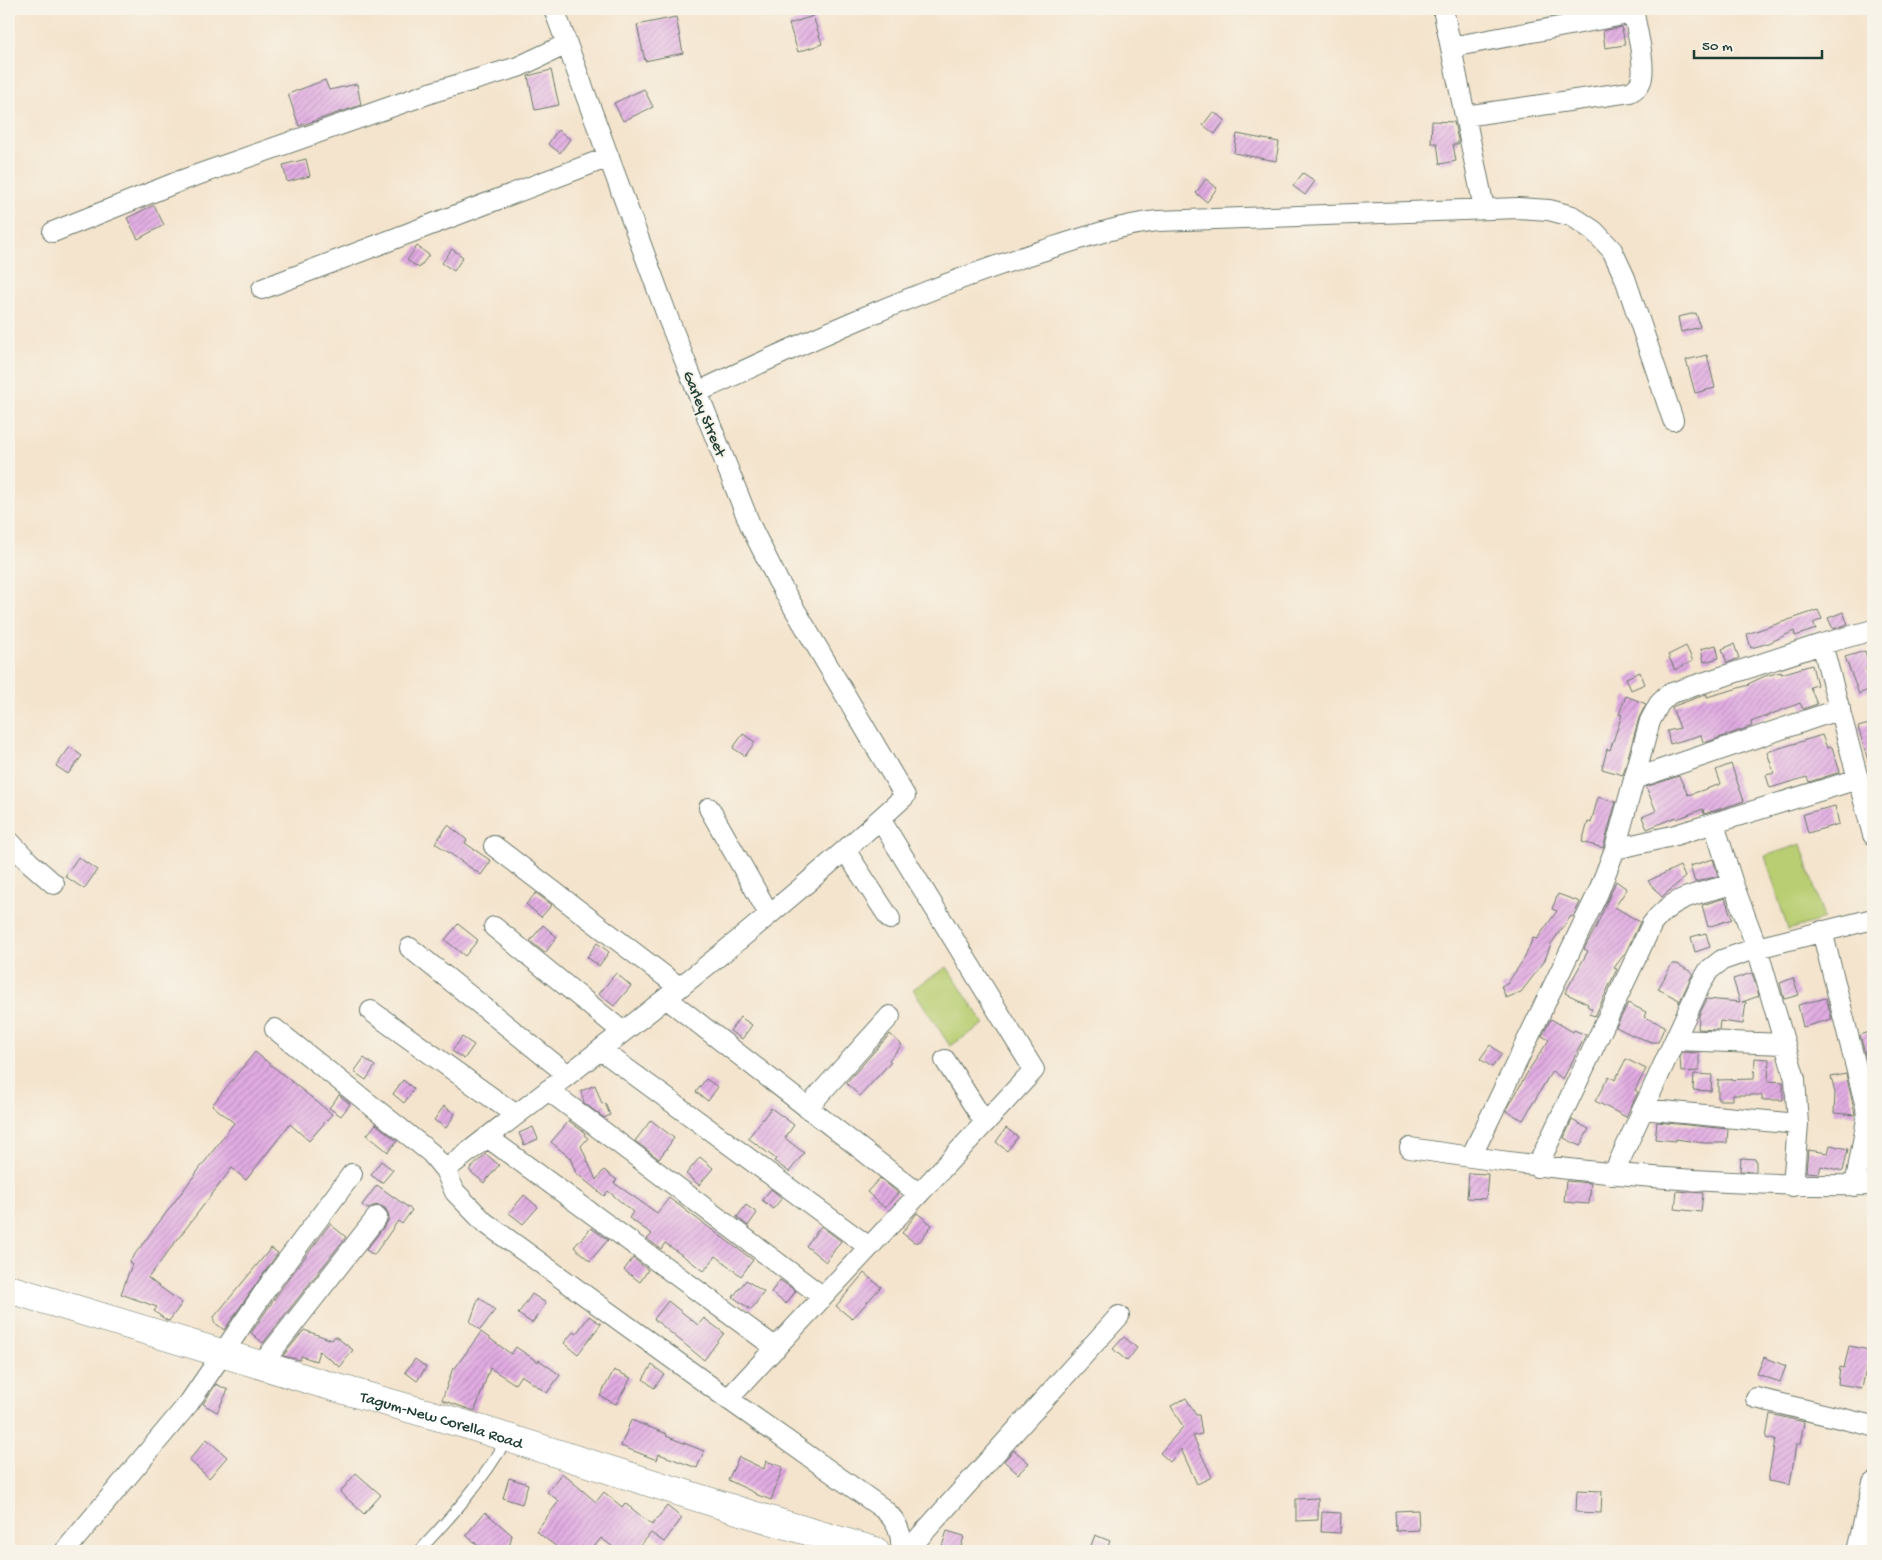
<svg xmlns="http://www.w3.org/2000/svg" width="1882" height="1560" font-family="'Gochi Hand',sans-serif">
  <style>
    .garden { fill: #b9ce72; stroke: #6c8653 }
    .building { fill: url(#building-hatch) }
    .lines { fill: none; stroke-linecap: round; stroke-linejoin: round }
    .lane-casing { stroke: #6a776a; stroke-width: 12 }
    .street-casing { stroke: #6a776a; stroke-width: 22 }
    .secondary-casing { stroke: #6a776a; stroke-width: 29 }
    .lane { stroke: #fff; stroke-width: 10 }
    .street { stroke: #fff; stroke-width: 20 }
    .secondary { stroke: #fff; stroke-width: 28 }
    .labels { text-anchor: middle; stroke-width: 4; stroke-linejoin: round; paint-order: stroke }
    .street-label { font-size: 16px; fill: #1f3d34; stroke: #f7f3e8 }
  </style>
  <defs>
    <pattern id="building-hatch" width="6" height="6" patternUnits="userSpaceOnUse" patternTransform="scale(1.25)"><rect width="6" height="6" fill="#e2ace3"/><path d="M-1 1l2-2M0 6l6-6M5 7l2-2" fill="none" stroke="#b78db9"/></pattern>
  </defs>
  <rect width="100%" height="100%" fill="#f7f3e8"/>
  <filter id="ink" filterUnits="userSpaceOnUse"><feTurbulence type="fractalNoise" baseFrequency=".02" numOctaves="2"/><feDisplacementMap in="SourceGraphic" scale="10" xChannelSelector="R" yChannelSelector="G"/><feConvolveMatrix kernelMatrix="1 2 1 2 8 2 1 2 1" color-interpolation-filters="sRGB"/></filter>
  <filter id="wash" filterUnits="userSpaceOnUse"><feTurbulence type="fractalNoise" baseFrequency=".0096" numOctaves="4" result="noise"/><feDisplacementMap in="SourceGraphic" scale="20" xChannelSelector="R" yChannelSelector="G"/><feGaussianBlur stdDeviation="1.12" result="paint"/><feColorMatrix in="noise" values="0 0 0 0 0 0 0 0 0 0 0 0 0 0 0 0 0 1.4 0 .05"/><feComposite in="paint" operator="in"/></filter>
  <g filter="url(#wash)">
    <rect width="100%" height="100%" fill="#f4e4cd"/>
    <path class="garden" d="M1801 844 1824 919 1788 930 1765 856Z
      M947 967 984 1024 950 1046 913 989Z"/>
    <g id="blocks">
      <path class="building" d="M813 16 822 44 798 52 789 24Z
        M676 17 683 53 645 61 637 25Z
        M1622 27 1625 45 1605 48 1603 31Z
        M551 70 559 105 535 110 528 76Z
        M325 80 329 90 357 84 361 105 299 126 288 94Z
        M644 89 653 107 623 121 614 103Z
        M1213 112 1225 120 1215 134 1203 125Z
        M1432 121 1454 122 1458 140V144H1453L1456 161 1440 164 1437 143H1431Z
        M558 130 570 139 560 153 548 144Z
        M1237 134 1279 142 1276 161 1234 153Z
        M306 159 310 176 287 182 283 165Z
        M1303 173 1315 181 1305 195 1293 186Z
        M1206 179 1217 188 1207 202 1196 193Z
        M154 205 164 225 138 239 127 218Z
        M417 246 429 255 419 268 407 260Z
        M452 249 463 257 454 271 442 263Z
        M1696 313 1700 327 1681 332 1678 317Z
        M1707 355 1715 388 1695 393 1686 360Z
        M1818 610 1822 619 1813 623 1816 629 1795 636 1794 631 1769 643 1751 648 1747 634Z
        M1843 612 1848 624 1833 629 1828 618Z
        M1734 644 1739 658 1727 663 1722 649Z
        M1716 645 1719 658 1704 662 1701 649Z
        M1686 646 1693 661 1675 670 1668 655Z
        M1865 651 1870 667 1866 669 1873 688 1859 694 1845 657Z
        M1812 665 1817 685 1810 687 1817 704 1803 709 1800 703 1751 722 1752 726 1707 742H1703L1701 735 1670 744 1667 731 1680 728 1672 708 1674 706 1707 694V697L1749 685 1748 684 1765 676 1781 672V674Z
        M1640 672 1645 684 1631 690 1626 678Z
        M1626 696 1646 704 1639 718 1623 775 1602 769 1607 749 1610 750 1622 715 1619 714Z
        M1873 723V766L1870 767 1858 727Z
        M743 734 755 742 745 756 733 748Z
        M1822 735 1827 748 1832 747 1840 772 1809 782 1807 777 1770 788 1766 775 1774 773 1767 752Z
        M70 747 82 756 68 774 56 766Z
        M1731 764 1744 801 1704 814 1703 809 1677 819 1676 817 1647 829 1642 817 1656 811 1646 787 1679 776 1688 795 1721 784 1716 770Z
        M1598 797 1616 802 1603 848 1582 842 1588 822 1591 823Z
        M1835 806 1839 824 1808 833 1803 814Z
        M448 825 467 840 465 843 491 861 481 875 435 843Z
        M78 857 97 870 84 889 65 876Z
        M1713 859 1718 876 1695 882 1690 866Z
        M1680 866 1685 877 1662 897 1648 881Z
        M1616 881 1627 889 1615 907 1640 922 1626 952 1614 968 1617 969 1595 1016 1589 1014 1592 1009 1587 1006 1588 1004 1565 993 1588 951 1584 949 1597 925Z
        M536 893 552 905 541 917 526 904Z
        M1558 894 1580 902 1573 917 1571 916 1551 944 1544 962 1521 992 1506 998 1501 986 1507 984 1524 959 1533 938 1537 939 1557 911 1552 909Z
        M1725 898 1732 919 1708 927 1702 905Z
        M458 924 478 940 465 956 445 940Z
        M543 925 557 937 545 953 530 941Z
        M1706 933 1710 947 1695 952 1691 937Z
        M597 943 609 952 599 966 587 957Z
        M1672 964H1677L1693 973 1679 1003V1000L1658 989Z
        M616 973 631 986 614 1006 599 994Z
        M1752 973 1759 996 1742 1002H1746L1743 1024 1720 1021 1719 1030 1698 1029 1699 1015 1707 999 1740 1002 1733 979Z
        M1793 978 1799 995 1784 999 1780 983Z
        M1826 998 1832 1019 1803 1027 1798 1005Z
        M1628 1003 1646 1012 1644 1017 1665 1026 1658 1042H1652L1634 1036 1616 1027Z
        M740 1017 752 1025 742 1039 730 1031Z
        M1551 1019 1573 1032 1574 1030 1586 1035 1563 1079 1552 1071 1523 1120 1506 1111 1530 1068 1549 1040 1542 1036Z
        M1873 1031V1072H1870L1860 1035Z
        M890 1034 902 1045 889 1060 891 1062 860 1096 846 1083Z
        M462 1037 474 1045 464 1059 452 1051Z
        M1490 1045 1502 1054 1492 1067 1480 1059Z
        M255 1052 332 1114 309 1141 290 1124 246 1180 232 1168 148 1278 182 1303 169 1321 166 1320 154 1311 157 1307 121 1294 132 1264 129 1262 234 1123 212 1105Z
        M1682 1052 1699 1053V1071L1681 1072 1680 1057Z
        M364 1058 375 1066 366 1080 354 1072Z
        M1755 1058 1769 1059 1768 1081 1783 1082V1100H1762V1095H1733V1100H1718V1080L1754 1079Z
        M1626 1059 1646 1069 1635 1090 1638 1092 1626 1117 1595 1101 1609 1076 1615 1080Z
        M1694 1074 1712 1075 1711 1091 1693 1090Z
        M1846 1074 1854 1109 1855 1115 1834 1113 1835 1093 1831 1077Z
        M706 1079 718 1087 708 1101 696 1092Z
        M403 1080 414 1089 404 1103 393 1094Z
        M595 1085 602 1104 605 1103 610 1115 604 1118 584 1103 581 1091Z
        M339 1095 350 1104 341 1116 329 1108Z
        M444 1106 455 1114 446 1128 434 1120Z
        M771 1108 794 1125 785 1138 804 1153 789 1172 774 1161 776 1159 748 1138Z
        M651 1120 674 1138 659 1159 635 1141Z
        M1572 1120 1589 1129 1580 1146 1564 1138Z
        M569 1121 585 1133 584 1135 588 1138 581 1146 596 1180 604 1170 617 1180 614 1183 657 1213 669 1198 753 1260 741 1276 716 1256 704 1271 665 1243 661 1249 647 1239 652 1234 629 1218 633 1212 608 1191 604 1196 576 1173 570 1158 551 1142Z
        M1657 1122 1728 1129 1727 1143H1704L1676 1139V1141L1655 1139Z
        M376 1124 397 1141 388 1152 367 1135Z
        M533 1127 538 1139 524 1145 519 1133Z
        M1006 1128 1018 1137 1007 1151 996 1142Z
        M1830 1145 1848 1149 1843 1171 1821 1166 1819 1173 1806 1172 1808 1150 1828 1153Z
        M486 1154 499 1165 484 1183 469 1170Z
        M700 1157 713 1168 699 1185 686 1174Z
        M1741 1158 1756 1159V1172L1740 1171Z
        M381 1161 393 1170 382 1183 371 1175Z
        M1469 1173 1488 1174 1486 1199 1467 1198Z
        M880 1178 898 1193 885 1208 867 1192Z
        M1566 1181 1591 1183 1589 1204 1564 1202Z
        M377 1185 412 1210 402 1224 398 1221 374 1255 366 1250 386 1224 389 1219 388 1213 385 1208 379 1205 373 1206 368 1209 362 1205Z
        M771 1189 782 1198 773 1209 762 1200Z
        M1677 1191 1703 1193 1701 1212 1675 1209Z
        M524 1195 538 1207 523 1224 509 1213Z
        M746 1205 757 1213 748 1226 737 1217Z
        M917 1213 932 1225 919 1242H914L902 1233Z
        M330 1224 346 1237 263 1343 251 1333 281 1289Z
        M821 1226 841 1241 826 1262 806 1246Z
        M591 1228 608 1240 590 1261 574 1247Z
        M271 1248 278 1253 224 1330 214 1322V1317Z
        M633 1258 648 1270 640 1282 624 1270Z
        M864 1273 881 1287 852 1319 836 1306Z
        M746 1280 764 1292 751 1310 733 1297Z
        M780 1280 796 1291 786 1304 771 1292Z
        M532 1294 546 1303 532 1323 518 1314Z
        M479 1297 495 1310 480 1330 470 1322Z
        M668 1301 698 1325 704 1318 724 1333 704 1360 654 1319Z
        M589 1316 601 1324 578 1354 564 1343 573 1332 576 1334Z
        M304 1330 332 1340 335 1336 353 1350 340 1367 319 1351 316 1361 301 1356 300 1360 283 1356Z
        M481 1332 511 1354 516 1347 538 1362 539 1360 560 1375 547 1393 521 1375 515 1384 490 1368 475 1411 442 1400 453 1368H455Z
        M1124 1337 1137 1348 1127 1361 1113 1349Z
        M1849 1346 1870 1350 1862 1388 1838 1384 1840 1367 1844 1368Z
        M1764 1357 1786 1366 1780 1382 1757 1374Z
        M415 1359 426 1367 417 1381 405 1372Z
        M652 1365 664 1374 654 1388 643 1379Z
        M614 1370 631 1378 616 1404 600 1396Z
        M216 1384 228 1390 217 1412 203 1404Z
        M1186 1398 1196 1415H1199L1202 1434 1193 1436 1212 1477 1197 1484 1181 1449 1170 1462 1160 1453 1183 1427 1171 1406Z
        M1770 1414 1804 1422 1800 1444H1796L1790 1485 1768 1481 1775 1440 1766 1438Z
        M631 1420 667 1434 666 1436 704 1451 697 1468 659 1454 657 1460 621 1446Z
        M207 1439 227 1457 209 1478 189 1460Z
        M1014 1450 1029 1463 1018 1474 1004 1461Z
        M739 1457 764 1469 766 1461 783 1467 771 1500 755 1494V1493L728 1480Z
        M356 1473 381 1495 364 1514 340 1492Z
        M562 1473 596 1502 604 1492 622 1507 625 1503 652 1525 667 1506 682 1518 664 1542 651 1533 636 1551H618L601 1538 591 1551H562L536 1531 559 1501 547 1492Z
        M509 1478 528 1484 522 1504 503 1498Z
        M1577 1490 1602 1491 1601 1513 1576 1512Z
        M1318 1498V1520L1296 1521V1499Z
        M1418 1510 1419 1530 1396 1531 1395 1511Z
        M485 1512 512 1535 508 1551H484L466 1535Z
        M1322 1512 1341 1513 1340 1533 1321 1532Z
        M947 1531 964 1536 960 1551H949L941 1549Z
        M1095 1535 1110 1541 1106 1551H1089Z"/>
    </g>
  </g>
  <g filter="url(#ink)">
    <use href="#blocks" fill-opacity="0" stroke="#6a776a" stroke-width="1"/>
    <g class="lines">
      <g class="lane-casing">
        <path id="lane" d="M419 1551C452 1516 483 1481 507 1439"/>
      </g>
      <g class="street-casing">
        <path id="street" d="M1443 9 1484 208
          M1451 47 1634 13
          M1465 116 1630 92C1636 89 1641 85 1642 77 1645 60 1636 27 1633 9
          M53 232 180 181 433 92 518 67 567 44
          M262 289 609 157
          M698 392C811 339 926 287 1045 250 1082 238 1119 225 1158 221L1518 208 1549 210 1572 216 1594 231 1612 250 1625 278 1673 420
          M1822 644 1873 835
          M1634 779 1840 709
          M709 808 769 914
          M1714 824 1733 884 1757 948 1795 1079 1798 1124 1793 1186
          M9 841 29 862 54 884
          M494 846 679 987
          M1615 849 1672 836 1858 779
          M845 850 890 919
          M494 927 623 1032
          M1822 931 1866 1107 1867 1119 1855 1186
          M410 948 568 1075
          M666 998 919 1194
          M371 1011 516 1115
          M275 1029 431 1153 445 1170 455 1192 484 1222 728 1399 882 1508C896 1519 903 1533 901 1551
          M1675 1040 1785 1044
          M601 1050 869 1247
          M945 1060 985 1123
          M548 1090 823 1297
          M807 1108 890 1016
          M1642 1109 1798 1124
          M487 1137 776 1348
          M1410 1148C1564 1172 1717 1187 1873 1185
          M1471 1157 1598 893 1615 849 1650 721 1659 704 1669 694 1822 644 1873 630
          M1537 1167 1652 924C1675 894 1699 894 1733 884
          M445 1170C601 1049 760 930 905 796L778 581 751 527 668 318 554 9
          M1613 1175 1700 985 1709 970 1722 960 1757 948 1873 919
          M261 1365 377 1217
          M1756 1398 1873 1426
          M728 1399 1034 1070 880 819
          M65 1551 189 1403 271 1282 352 1174
          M907 1551 1119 1316
          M1857 1551 1873 1483"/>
      </g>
      <g class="secondary-casing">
        <g id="secondary">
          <path id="s1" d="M9 1289 320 1383 464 1424 753 1515 875 1551"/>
        </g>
      </g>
      <use href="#lane" class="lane"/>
      <use href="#street" class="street"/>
      <use href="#secondary" class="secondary"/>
    </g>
  </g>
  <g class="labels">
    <g class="street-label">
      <text transform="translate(706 413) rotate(68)" y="6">Garley Street</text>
      <text dy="6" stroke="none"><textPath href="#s1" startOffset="452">Tagum-New Corella Road</textPath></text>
    </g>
  </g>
  <rect width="1882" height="1560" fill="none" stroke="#f7f3e8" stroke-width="30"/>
  <path d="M1694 50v8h128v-8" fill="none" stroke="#1f3d34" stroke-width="2.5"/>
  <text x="1702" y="50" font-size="15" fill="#1f3d34" stroke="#f7f3e8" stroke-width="4" paint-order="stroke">50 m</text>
</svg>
